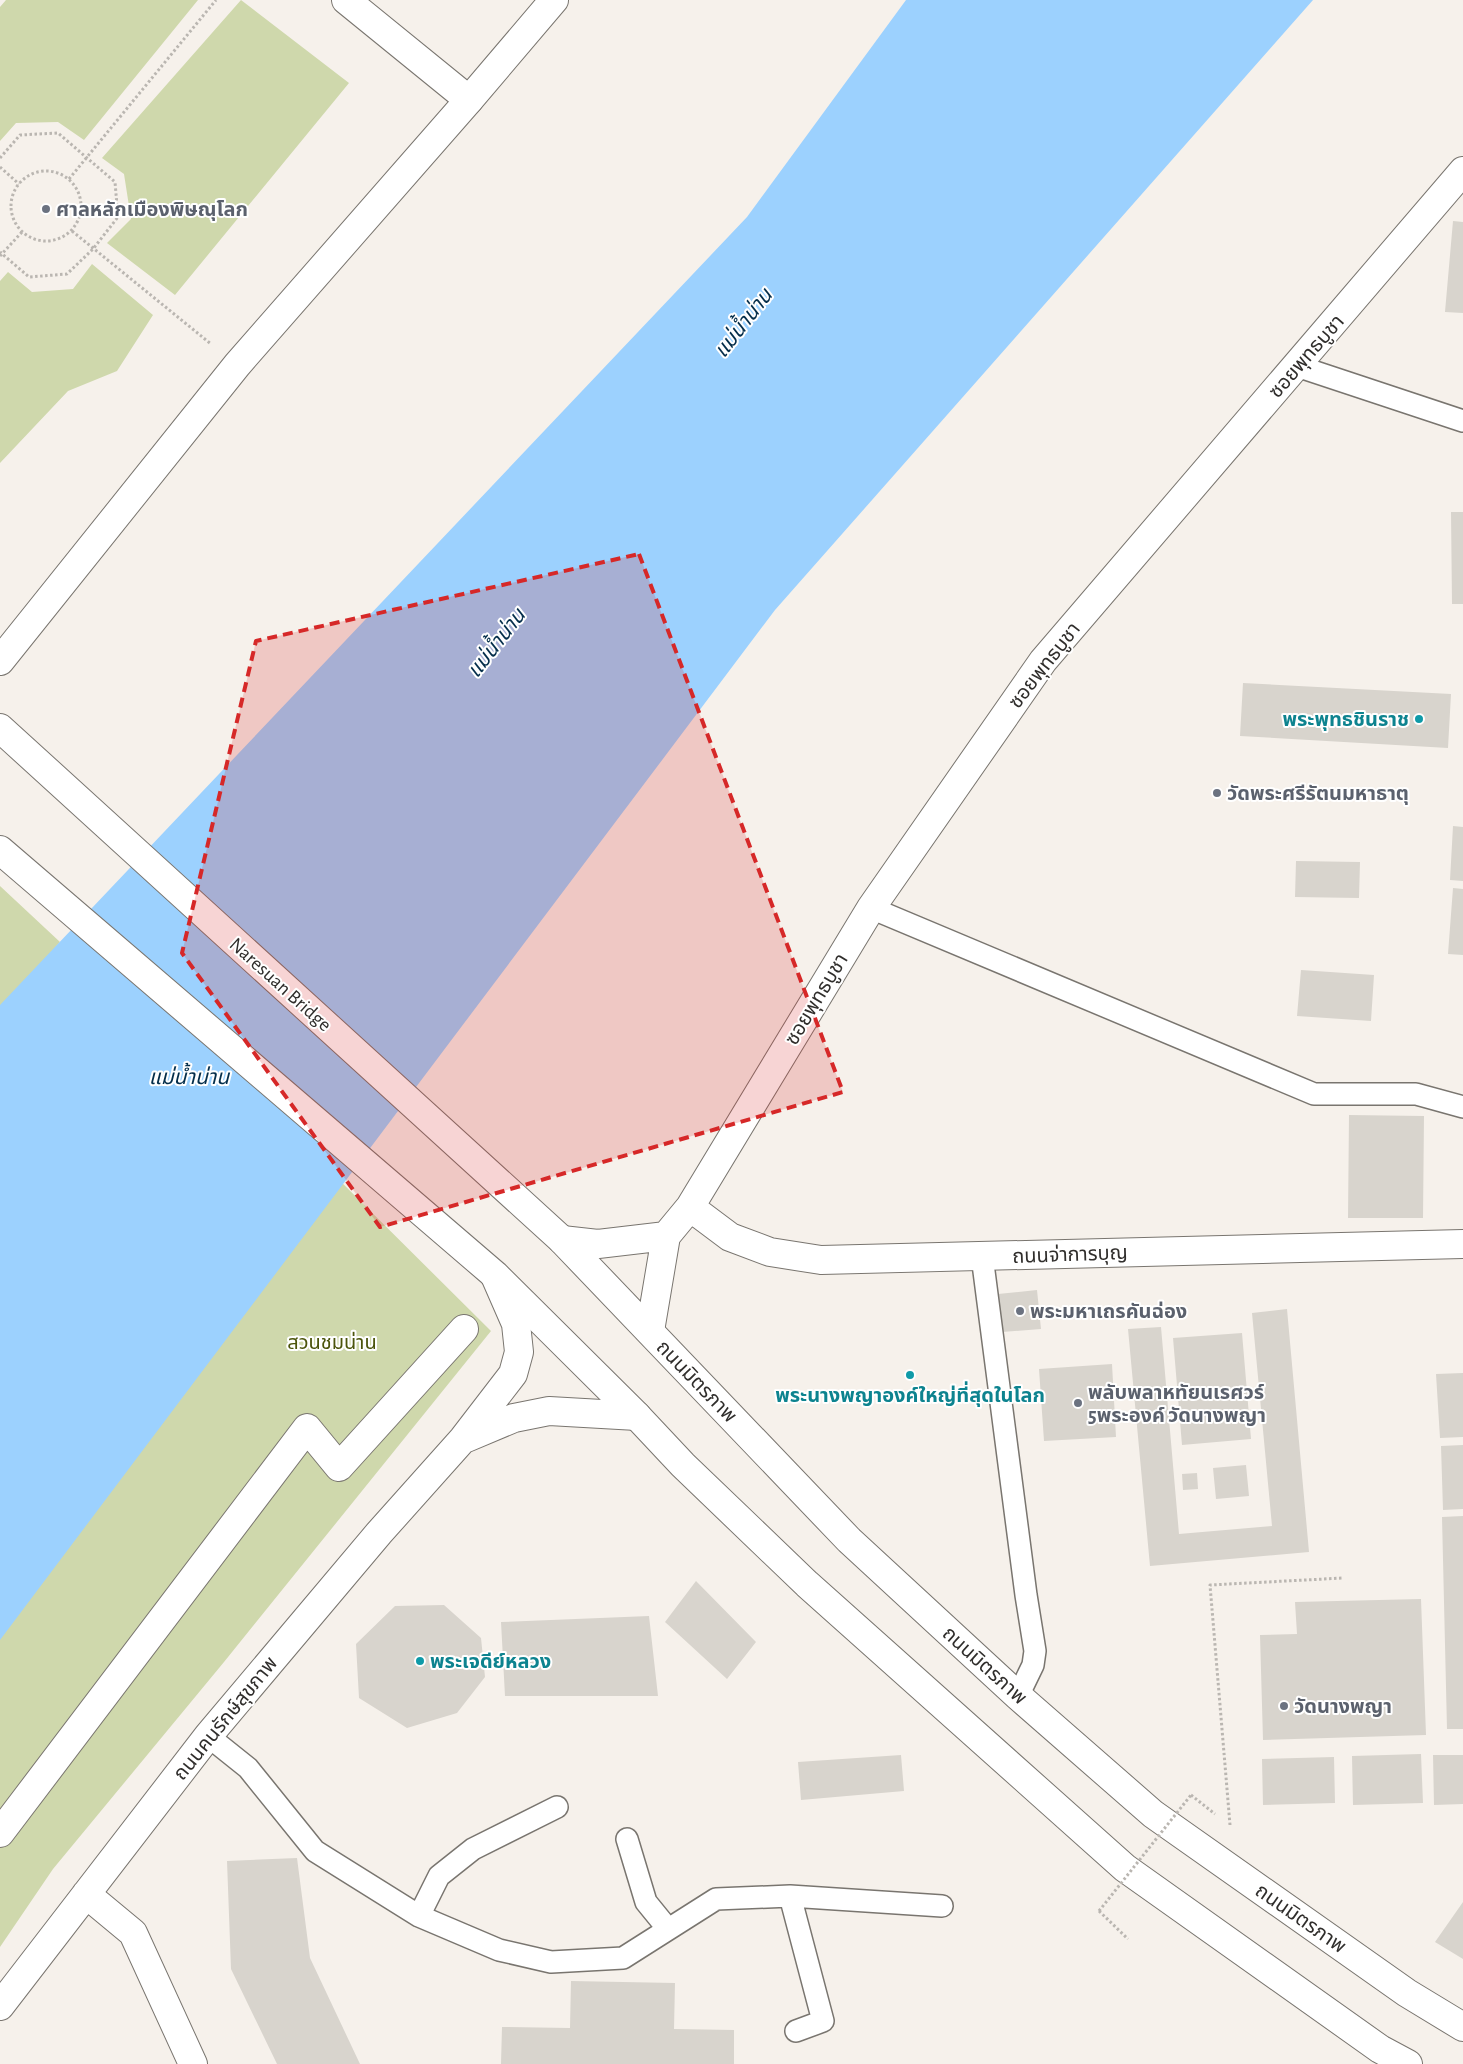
<svg xmlns="http://www.w3.org/2000/svg" width="1463" height="2064" font-family="'Alegreya Sans','Noto Sans Thai',sans-serif">
  <style>
    .green { fill: #cfd8ac }
    .water { fill: #9cd1fe }
    .building { fill: #d8d4cd }
    .lines { fill: none; stroke-linecap: round; stroke-linejoin: round }
    .service-casing { stroke: #79756f; stroke-width: 24 }
    .pedestrian-casing { stroke: #79756f; stroke-width: 30 }
    .minor-casing { stroke: #79756f; stroke-width: 30 }
    .tertiary-casing { stroke: #79756f; stroke-width: 30 }
    .primary-casing { stroke: #79756f; stroke-width: 30 }
    .path { stroke: #bab6b1; stroke-width: 3; stroke-dasharray: 2.5 2.5; stroke-linecap: butt }
    .service { stroke: #fff; stroke-width: 21 }
    .pedestrian { stroke: #fff; stroke-width: 28 }
    .minor { stroke: #fff; stroke-width: 28 }
    .tertiary { stroke: #fff; stroke-width: 28 }
    .primary { stroke: #fff; stroke-width: 28 }
    .path-bridge { stroke: #bab6b1; stroke-width: 3; stroke-dasharray: 2.5 2.5; stroke-linecap: butt }
    .marked { fill: #d62828; fill-opacity: 0.2; stroke: #d62828; stroke-width: 4; stroke-dasharray: 10 6; stroke-linejoin: round }
    .worship-dot { fill: #6b7280; stroke: #fff; stroke-width: 2 }
    .culture-dot { fill: #0f9aa8; stroke: #fff; stroke-width: 2 }
    .labels { text-anchor: middle; stroke-width: 4; stroke-linejoin: round; paint-order: stroke }
    .worship-label { font-size: 20px; font-weight: bold; fill: #5b616d; stroke: #fff; text-anchor: start }
    .street-label { font-size: 20px; fill: #302e2c; stroke: #fff }
    .culture-label { font-size: 20px; font-weight: bold; fill: #0d838f; stroke: #fff; text-anchor: end }
    .park-label { font-size: 20px; fill: #4b540b; stroke: #fff }
    .water-label { font-size: 21px; font-style: italic; fill: #042e4b; stroke: #fff }
  </style>
  <rect width="100%" height="100%" fill="#f6f1eb"/>
  <path class="green" d="M6 0H198L84 140 58 122 16 123 0 141V7Z
    M241 0 349 83 175 295 107 243 131 219 124 174 102 158Z
    M92 264 153 315 117 371 68 391 0 463V281L8 272 32 292 73 289Z
    M0 886 60 942 0 1011Z
    M321 1162 491 1331 224 1662 53 1869 0 1947V1585Z"/>
  <path class="water" d="M906 0H1313L775 610 0 1640V1005L747 217Z"/>
  <path class="building" d="M1453 221 1463 222V313L1445 312Z
    M1451 512H1463V604H1452Z
    M1243 683 1451 694 1448 748 1240 736Z
    M1453 826 1463 827V881L1450 880Z
    M1296 861 1360 862 1359 898 1295 897Z
    M1453 888 1463 889V955L1448 954Z
    M1301 970 1374 975 1371 1021 1297 1016Z
    M1349 1115 1424 1116 1423 1218H1348Z
    M1037 1290 1041 1329 1002 1332 998 1294Z
    M1287 1309 1309 1552 1150 1566 1128 1329 1161 1327 1179 1534 1272 1526 1252 1313Z
    M1242 1333 1251 1439 1182 1445 1173 1338Z
    M1112 1364 1116 1437 1044 1441 1039 1369Z
    M1463 1373V1437L1440 1438 1436 1374Z
    M1463 1445V1509L1443 1510 1441 1446Z
    M1246 1465 1249 1496 1216 1499 1213 1468Z
    M1197 1473 1198 1489 1183 1490 1182 1474Z
    M1463 1516V1729H1447L1442 1517Z
    M696 1581 756 1642 727 1679 665 1622Z
    M1421 1599 1426 1735 1263 1740 1260 1635 1297 1634 1295 1602Z
    M444 1605 481 1638 485 1677 457 1713 407 1728 359 1698 356 1644 395 1606Z
    M649 1616 658 1696H505L501 1622Z
    M1421 1754 1423 1803 1353 1805 1352 1756Z
    M901 1755 904 1791 801 1800 798 1762Z
    M1433 1755H1463V1804L1434 1805Z
    M1334 1757 1335 1803 1263 1805 1262 1759Z
    M297 1858 310 1958 360 2064H277L231 1969 227 1861Z
    M1463 1902V1959L1435 1942Z
    M571 1981 675 1983 674 2029 734 2030V2064H501L502 2027 570 2028Z"/>
  <g class="lines">
    <g class="service-casing">
      <path id="service" d="M1297 366 1463 421
        M871 908 1314 1094H1416L1463 1107
        M982 1256 1026 1595 1035 1651 1033 1665 1018 1696
        M208 1736 248 1768 315 1851 419 1916 499 1950 551 1962 623 1958 716 1899 790 1896 823 2021 796 2031
        M627 1839 646 1902 668 1929
        M790 1896 942 1906
        M419 1916 439 1876 473 1849 557 1807"/>
    </g>
    <g class="pedestrian-casing">
      <path id="pedestrian" d="M0 1833 307 1428 339 1467 464 1329"/>
    </g>
    <g class="minor-casing">
      <path id="minor" d="M0 661 237 365 469 100 554 0
        M690 1207 730 1237 770 1252 821 1260 1463 1244
        M666 1236 690 1207 871 908 1043 661 1463 171
        M562 1240 598 1244 666 1236 650 1331"/>
    </g>
    <g class="tertiary-casing">
      <path id="tertiary" d="M346 0 469 100
        M464 1439 514 1418 549 1411 637 1416
        M86 1894 133 1933 193 2064
        M0 2006 208 1736 379 1533 463 1439 513 1374 519 1352 516 1324 495 1276"/>
    </g>
    <g class="primary-casing">
      <path id="primary" d="M0 728 562 1240 849 1540 1018 1696 1153 1814 1407 1993 1463 2027
        M0 850 495 1275 637 1416 683 1465 807 1584 1125 1868 1380 2049 1408 2064"/>
    </g>
    <path class="path" d="M0 158 20 135 58 133 115 182 118 217 93 249 67 274 29 277 0 252
      M0 167 19 184
      M11 206a35 35 0 1 1 70 0a35 35 0 1 1-70 0Z
      M69 179 216 0
      M72 231 211 344
      M0 256 22 232
      M1191 1795 1215 1814
      M1230 1825 1210 1585 1343 1578
      M1099 1911 1128 1939"/>
    <use href="#service" class="service"/>
    <use href="#pedestrian" class="pedestrian"/>
    <use href="#minor" class="minor"/>
    <use href="#tertiary" class="tertiary"/>
    <use href="#primary" class="primary"/>
    <path class="path-bridge" d="M1099 1911 1191 1795"/>
  </g>
  <path class="marked" d="M639 554 843 1092 380 1227 182 953 256 641Z"/>
  <g class="worship-dot">
    <circle cx="46" cy="209" r="5"/>
    <circle cx="1217" cy="793" r="5"/>
    <circle cx="1020" cy="1311" r="5"/>
    <circle cx="1078" cy="1403" r="5"/>
    <circle cx="1284" cy="1706" r="5"/>
  </g>
  <g class="culture-dot">
    <circle cx="1419" cy="719" r="5"/>
    <circle cx="910" cy="1375" r="5"/>
    <circle cx="420" cy="1661" r="5"/>
  </g>
  <g class="labels">
    <g class="worship-label">
      <text x="56" y="216">ศาลหลักเมืองพิษณุโลก</text>
      <text x="1227" y="800">วัดพระศรีรัตนมหาธาตุ</text>
      <text x="1030" y="1318">พระมหาเถรคันฉ่อง</text>
      <text x="1088" y="1399">พลับพลาหทัยนเรศวร์<tspan x="1088" dy="23">5พระองค์ วัดนางพญา</tspan></text>
      <text x="1294" y="1713">วัดนางพญา</text>
    </g>
    <g class="street-label">
      <text transform="translate(1306 356) rotate(-49)" y="7">ซอยพุทธบูชา</text>
      <text transform="translate(1044 665) rotate(-52)" y="7">ซอยพุทธบูชา</text>
      <text transform="translate(281 984) rotate(42)" y="7">Naresuan Bridge</text>
      <text transform="translate(816 999) rotate(-59)" y="7">ซอยพุทธบูชา</text>
      <text transform="translate(1070 1254) rotate(-2)" y="7">ถนนจ่าการบุญ</text>
      <text transform="translate(697 1381) rotate(46)" y="7">ถนนมิตรภาพ</text>
      <text transform="translate(985 1665) rotate(42)" y="7">ถนนมิตรภาพ</text>
      <text transform="translate(225 1718) rotate(-51)" y="7">ถนนคนรักษ์สุขภาพ</text>
      <text transform="translate(1301 1918) rotate(35)" y="7">ถนนมิตรภาพ</text>
    </g>
    <g class="culture-label">
      <text x="1409" y="726">พระพุทธชินราช</text>
      <text x="910" y="1402" text-anchor="middle">พระนางพญาองค์ใหญ่ที่สุดในโลก</text>
      <text x="430" y="1668" text-anchor="start">พระเจดีย์หลวง</text>
    </g>
    <g class="park-label">
      <text x="332" y="1349">สวนชมน่าน</text>
    </g>
    <g class="water-label">
      <text transform="translate(743 323) rotate(-52)" y="7">แม่น้ำน่าน</text>
      <text transform="translate(496 643) rotate(-52)" y="7">แม่น้ำน่าน</text>
      <text x="189" y="1084">แม่น้ำน่าน</text>
    </g>
  </g>
</svg>
